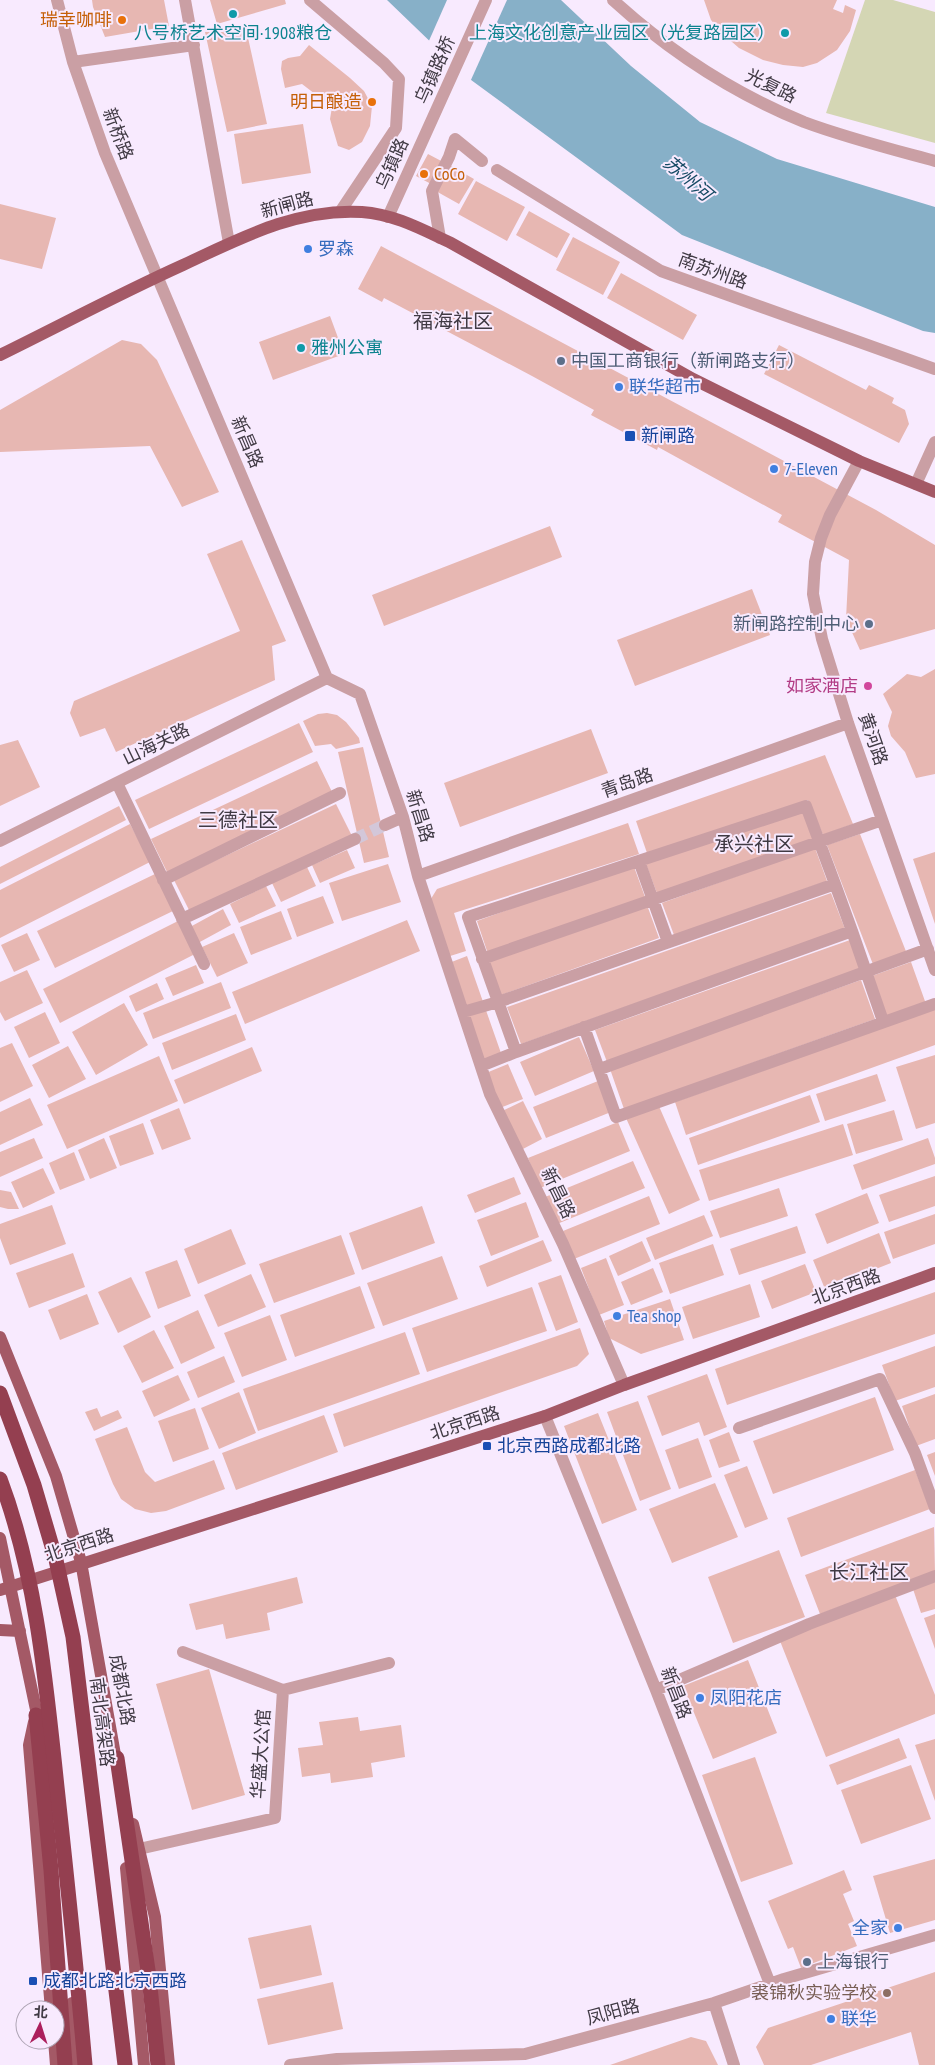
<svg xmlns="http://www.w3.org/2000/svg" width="935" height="2065" font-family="'PT Sans Narrow','Noto Sans SC',sans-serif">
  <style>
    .green { fill: #d4d6b4 }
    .water { fill: #87b0c8 }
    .pier { fill: #f8eafe }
    .building { fill: #e7b7b2 }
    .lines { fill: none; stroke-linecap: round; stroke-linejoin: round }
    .minor-tunnel { stroke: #d3c7d9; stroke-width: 12; stroke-dasharray: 12 6; stroke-linecap: butt }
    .minor { stroke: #ca9fa4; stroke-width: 12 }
    .major { stroke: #a45966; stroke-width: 12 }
    .highway { stroke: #943f50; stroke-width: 15 }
    .highway-bridge { stroke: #943f50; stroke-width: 15 }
    .culture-dot { fill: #0f9aa8; stroke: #f8eafe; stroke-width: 2 }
    .food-dot { fill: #e8710a; stroke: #f8eafe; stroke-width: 2 }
    .shop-dot { fill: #3f7fe0; stroke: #f8eafe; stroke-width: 2 }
    .service-dot { fill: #5c6f8a; stroke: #f8eafe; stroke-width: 2 }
    .transit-dot { fill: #1a4fb4; stroke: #f8eafe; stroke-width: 2 }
    .hotel-dot { fill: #d1479c; stroke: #f8eafe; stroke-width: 2 }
    .education-dot { fill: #8d6e63; stroke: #f8eafe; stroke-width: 2 }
    .labels { text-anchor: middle; stroke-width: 4; stroke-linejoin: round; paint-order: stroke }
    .food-label { font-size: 18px; fill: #c56008; stroke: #f8eafe; text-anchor: end }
    .culture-label { font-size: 18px; fill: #0d838f; stroke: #f8eafe }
    .street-label { font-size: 18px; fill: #403a44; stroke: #f8eafe }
    .shop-label { font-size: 18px; fill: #366cbe; stroke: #f8eafe; text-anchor: start }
    .service-label { font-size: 18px; fill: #4e5e75; stroke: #f8eafe; text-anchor: start }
    .transit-label { font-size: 18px; fill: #164399; stroke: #f8eafe; text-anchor: start }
    .hotel-label { font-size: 18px; fill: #b23c85; stroke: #f8eafe; text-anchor: end }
    .education-label { font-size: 18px; fill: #785e54; stroke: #f8eafe; text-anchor: end }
    .water-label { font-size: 19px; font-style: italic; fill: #174b65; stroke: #f8eafe }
    .quarter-label { font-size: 20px; fill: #403a44; stroke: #f8eafe }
  </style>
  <rect width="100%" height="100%" fill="#f8eafe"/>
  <path class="green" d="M865 0H893L935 12V143L826 113Z"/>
  <path class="water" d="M387 0H561L631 66 700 122 777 159 935 207V333L923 331 682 235 467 77Z"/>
  <path class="pier" d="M447 0H507L470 82 428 43Z"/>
  <path class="building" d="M92 0H164L169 26 105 37 93 7Z
    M210 0H285L286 4 217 24Z
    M704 0H837L833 9 843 13 845 5 856 10 850 31 837 50 817 63 803 67 783 65 763 60 739 48 724 35 711 20Z
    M245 24 267 124 227 132 205 32Z
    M309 45 350 78 364 91 372 106 370 126 362 142 349 150 338 146 330 119 332 107 302 84 285 88 281 69 282 61 288 58 300 56Z
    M303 124 311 173 242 184 234 134Z
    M428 154 445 163 433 185 416 176Z
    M449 165 474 179 459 204 434 190Z
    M476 181 525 207 507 241 458 214Z
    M0 204 56 218 42 269 0 259Z
    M529 211 570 234 557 258 516 235Z
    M573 237 620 262 603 295 556 270Z
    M381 246 876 510 935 545V629L860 650 846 619 849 560 778 522 782 515 658 447 657 450 591 415 594 410 532 376 384 298 382 302 358 289Z
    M621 273 697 315 683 340 607 298Z
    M330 316 344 354 273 380 259 342Z
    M122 340 141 344 157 360 219 492 182 507 150 446 0 452V410Z
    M779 345 866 390 869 385 894 398 892 403 905 410 909 424 899 443 764 374Z
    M550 526 562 557 384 626 372 595Z
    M242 540 286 641 272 646 275 680 116 752 105 728 80 737 70 713 74 701 240 631 207 554Z
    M752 589 770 635 635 686 617 640Z
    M935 669V774L916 778 905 752 891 736 888 726 892 712 883 694 907 674 921 677Z
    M327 713 337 715 346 722 359 738 360 743 336 749 331 744 315 746 303 721 318 714Z
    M299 723 313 752 149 829 135 800Z
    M591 729 608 773 460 827 444 783Z
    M18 740 40 787 0 806V745Z
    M363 747 389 857 364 863 338 752Z
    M825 755 853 824 823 835 808 800 647 853 636 821Z
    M317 761 333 794 167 872 151 839Z
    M336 804 352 836 190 912 174 880Z
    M119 806 126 820 0 884V867Z
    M802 808 813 840 658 896 646 864Z
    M628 823 639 854 454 913 466 951 447 957 429 902 437 889Z
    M130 824 150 862 0 938V890Z
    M860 834 907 954 874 967 827 845Z
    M815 848 827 881 674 935 662 903Z
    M347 850 355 868 320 883 312 865Z
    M935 852V924L913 859Z
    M388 864 401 902 342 921 329 883Z
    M633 864 645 897 488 954 477 921Z
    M307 867 316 886 281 902 272 883Z
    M155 874 173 911 55 968 37 931Z
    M266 886 276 906 239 923 230 904Z
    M831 893 845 929 521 1044 507 1007Z
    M323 896 334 923 297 937 287 909Z
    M647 905 659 938 501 995 489 962Z
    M223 909 231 925 198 943 190 927Z
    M281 911 292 939 251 955 240 927Z
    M407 920 420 951 245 1024 232 992Z
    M178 921 195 954 60 1023 43 989Z
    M27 933 40 960 14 972 1 945Z
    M234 933 248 963 217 977 202 947Z
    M850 940 861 970 607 1062 595 1030Z
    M467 956 502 1056 484 1064 449 963Z
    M911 962 926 1004 885 1018 869 977Z
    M196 965 204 983 173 996 165 978Z
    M27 970 43 1003 5 1021 0 1012V982Z
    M861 980 875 1019 624 1109 610 1069Z
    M221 982 231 1008 153 1039 143 1013Z
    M157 983 164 999 136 1012 129 996Z
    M124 1003 148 1045 96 1075 72 1032Z
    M935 1009V1045L686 1135 675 1102Z
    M45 1012 60 1043 29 1058 14 1027Z
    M236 1014 246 1040 172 1070 162 1043Z
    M579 1037 594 1071 535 1096 520 1062Z
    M12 1043 33 1086 0 1102V1048Z
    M68 1046 86 1079 49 1098 32 1065Z
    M252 1047 262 1071 184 1104 174 1080Z
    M935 1055V1123L916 1129 896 1067Z
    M159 1056 178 1101 67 1149 47 1105Z
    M508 1064 523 1099 500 1108 486 1073Z
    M877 1074 886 1101 825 1121 816 1094Z
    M598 1081 611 1112 546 1138 533 1107Z
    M810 1095 820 1122 698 1165 689 1138Z
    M30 1098 43 1125 0 1145V1112Z
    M523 1101 542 1139 521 1150 502 1111Z
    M658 1104 700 1200 669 1214 626 1118Z
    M179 1108 191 1139 162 1150 150 1120Z
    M894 1110 903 1140 856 1154 847 1124Z
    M618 1122 630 1151 540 1188 528 1158Z
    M143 1123 154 1154 120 1166 109 1136Z
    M843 1124 853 1155 709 1201 699 1170Z
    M34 1138 43 1158 0 1177V1152Z
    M104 1138 117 1168 90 1179 78 1150Z
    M928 1138 935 1158V1164L862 1190 853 1165Z
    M74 1152 85 1180 60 1190 49 1163Z
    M633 1161 645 1188 557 1224 545 1197Z
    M43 1168 55 1193 23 1208 11 1182Z
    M935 1176V1206L889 1222 879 1195Z
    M514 1177 521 1194 475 1213 467 1195Z
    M779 1188 788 1216 720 1238 710 1211Z
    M0 1190 11 1192 19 1209H8L0 1207Z
    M867 1193 879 1223 827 1244 815 1214Z
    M649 1196 660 1224 574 1259 563 1231Z
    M526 1202 539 1237 491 1256 477 1220Z
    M52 1205 66 1244 10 1265 0 1238V1224Z
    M422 1206 435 1243 362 1270 349 1233Z
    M935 1214V1244L893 1259 884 1232Z
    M704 1215 713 1236 655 1260 646 1238Z
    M797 1226 806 1253 739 1275 730 1249Z
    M231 1229 246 1264 198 1284 184 1249Z
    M879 1233 891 1263 825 1289 813 1260Z
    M341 1235 355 1274 274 1303 259 1264Z
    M543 1240 552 1261 487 1287 479 1266Z
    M642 1241 651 1261 618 1276 609 1256Z
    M713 1244 724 1275 670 1294 659 1263Z
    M73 1253 85 1287 29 1308 16 1273Z
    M442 1256 458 1299 383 1326 367 1283Z
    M606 1258 624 1305 599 1315 581 1268Z
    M177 1260 191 1296 158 1309 145 1272Z
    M805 1264 816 1292 772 1309 761 1281Z
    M653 1268 663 1292 631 1305 621 1282Z
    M251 1274 266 1307 218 1327 204 1295Z
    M561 1275 578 1322 556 1331 538 1283Z
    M131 1277 151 1317 118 1333 98 1292Z
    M750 1284 760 1317 693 1339 682 1307Z
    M360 1286 375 1328 295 1357 280 1315Z
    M532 1287 547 1331 427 1372 412 1328Z
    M935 1292V1334L727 1405 715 1369Z
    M87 1294 99 1324 60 1340 48 1310Z
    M670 1299 684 1340 641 1354 609 1338 604 1321Z
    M198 1310 215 1348 181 1364 164 1326Z
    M270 1315 287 1360 242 1377 224 1333Z
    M580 1328 589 1354 577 1366 344 1447 333 1414Z
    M154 1330 174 1368 142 1383 123 1346Z
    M405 1332 420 1374 258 1431 243 1389Z
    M935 1346V1387L895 1401 882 1365Z
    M224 1356 235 1382 198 1398 187 1372Z
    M707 1374 727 1427 704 1436 699 1422 662 1436 647 1396Z
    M178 1375 190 1400 154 1417 142 1391Z
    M239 1392 256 1433 219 1449 201 1408Z
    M935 1394V1439L916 1446 902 1406Z
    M875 1397 894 1450 773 1494 753 1441Z
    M638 1401 671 1489 640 1501 607 1412Z
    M97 1408 101 1417 118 1410 122 1418 94 1431 85 1412Z
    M195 1408 209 1449 173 1462 158 1421Z
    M598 1413 637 1510 602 1524 564 1426Z
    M324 1415 338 1452 236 1490 222 1453Z
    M127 1427 145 1472 155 1482 214 1460 225 1489 166 1511 151 1513 135 1509 121 1499 113 1484 95 1439Z
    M729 1432 740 1461 719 1468 709 1440Z
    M698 1438 712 1477 679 1489 665 1450Z
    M935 1452V1476L927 1455Z
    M747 1466 768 1519 745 1528 724 1475Z
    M915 1470 930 1509 801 1557 787 1518Z
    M715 1483 738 1537 672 1563 649 1509Z
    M934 1527 935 1572 820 1614 805 1575Z
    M779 1550 805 1617 733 1643 708 1577Z
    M297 1577 303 1603 267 1613 270 1630 226 1639 223 1624 196 1630 189 1604Z
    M935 1582V1609L921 1613 913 1589Z
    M895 1595 935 1695V1714L826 1757 780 1641Z
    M935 1614V1649L924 1618Z
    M748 1660 777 1733 713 1759 683 1686Z
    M209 1669 245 1795 192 1810 156 1684Z
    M358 1717 360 1731 401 1725 405 1757 371 1763 373 1777 331 1783 330 1773 302 1777 298 1748 323 1745 319 1722Z
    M899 1738 907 1758 837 1785 829 1765Z
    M935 1739V1801L915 1745Z
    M755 1757 793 1864 741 1882 702 1775Z
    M911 1765 931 1819 861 1844 841 1790Z
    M935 1859V1920L890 1933 873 1876Z
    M844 1870 852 1890 843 1894 854 1921 848 1924 857 1946 801 1968 793 1947 788 1949 768 1901Z
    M311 1925 322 1975 260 1989 248 1938Z
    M935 1972V2065H919L911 2032 811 2065H764L756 2047 768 2028Z
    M333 1982 343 2029 268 2045 257 1999Z
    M691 2037 706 2041 718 2065H610Z"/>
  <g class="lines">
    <path class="minor-tunnel" d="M355 839 385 825"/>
    <path class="minor" d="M57 0 73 62 105 153 327 678 360 694 403 817 418 876 490 1094 563 1244 624 1385
      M185 0 229 243
      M310 0 384 63 399 79 396 128 340 212
      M613 0C669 51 733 93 804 122 847 138 891 149 935 161
      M73 62 194 45
      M497 170 661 271 935 369
      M388 217 486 0
      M440 238 432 191 449 157 455 139 482 161
      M859 461 830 515 821 538 815 562 813 594 822 639 848 723 935 970
      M916 484 935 442
      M117 783 204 964
      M385 825 403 817
      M0 841 327 678
      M639 861 668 942
      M418 876 848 723
      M163 880 340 793
      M182 919 355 839
      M852 931 883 1021
      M482 959 882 820
      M463 1012 498 1002 835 884 806 806 468 917C484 962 500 1007 516 1052L852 931 835 884
      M584 1027 616 1117 935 1004
      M481 1066 516 1052
      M600 1069 928 949
      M545 1416 656 1690 770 1984
      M739 1428 880 1379 915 1453 935 1508
      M283 1690 389 1663
      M656 1690 809 1624 935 1576
      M139 1849 275 1818 283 1690 183 1652
      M714 2003 734 2065
      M290 2065 337 2059 525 2054 714 2003 784 1979 935 1935"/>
    <path class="major" d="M0 355C61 325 121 293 183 265 241 238 297 208 362 212 394 214 423 230 451 243L693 379 859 461 935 492
      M0 1337 56 1476 81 1562 117 1766
      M0 1538 39 1724
      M0 1590 545 1416 624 1385 935 1273
      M0 1630 20 1631
      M34 1722 29 1745 51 2010
      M133 1824 155 1917 169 2065
      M126 1868 144 2065
      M72 2003 77 2065
      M54 2040 56 2065"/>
    <path class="highway" d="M36 1715 51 1870 65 2065
      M117 1758 149 1977 158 2065"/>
    <path class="highway-bridge" d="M0 1393 34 1485 56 1560 73 1637 125 2065
      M0 1479C37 1577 46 1684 57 1787 67 1879 77 1972 85 2065"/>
  </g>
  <g class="culture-dot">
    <circle cx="233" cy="14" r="5"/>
    <circle cx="785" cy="33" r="5"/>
    <circle cx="301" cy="348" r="5"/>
  </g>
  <g class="food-dot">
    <circle cx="122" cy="20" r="5"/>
    <circle cx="372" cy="102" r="5"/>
    <circle cx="424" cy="174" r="5"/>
  </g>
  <g class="shop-dot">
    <circle cx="308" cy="249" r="5"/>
    <circle cx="619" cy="387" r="5"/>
    <circle cx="774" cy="469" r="5"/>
    <circle cx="617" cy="1316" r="5"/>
    <circle cx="700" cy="1698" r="5"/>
    <circle cx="898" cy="1928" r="5"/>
    <circle cx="831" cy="2019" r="5"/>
  </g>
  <g class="service-dot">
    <circle cx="561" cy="361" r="5"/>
    <circle cx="869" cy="624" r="5"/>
    <circle cx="807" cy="1962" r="5"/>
  </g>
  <g class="transit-dot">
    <rect x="624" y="430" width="12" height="12" rx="2.5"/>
    <rect x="482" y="1441" width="10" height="10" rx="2.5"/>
    <rect x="28" y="1976" width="10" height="10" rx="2.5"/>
  </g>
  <circle class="hotel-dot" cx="868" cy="686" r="5"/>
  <circle class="education-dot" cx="887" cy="1993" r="5"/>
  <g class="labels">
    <g class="food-label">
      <text x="112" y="26">瑞幸咖啡</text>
      <text x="362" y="108">明日酿造</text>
      <text x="434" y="180" text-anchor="start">CoCo</text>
    </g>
    <g class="culture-label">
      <text x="233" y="39">八号桥艺术空间·1908粮仓</text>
      <text x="775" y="39" text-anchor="end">上海文化创意产业园区（光复路园区）</text>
      <text x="311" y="354" text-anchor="start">雅州公寓</text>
    </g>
    <g class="street-label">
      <text transform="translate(435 70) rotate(-66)" y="6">乌镇路桥</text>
      <text transform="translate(771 86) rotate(26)" y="6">光复路</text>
      <text transform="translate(118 134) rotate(69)" y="6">新桥路</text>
      <text transform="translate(392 164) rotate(-66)" y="6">乌镇路</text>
      <text transform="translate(287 205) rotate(-15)" y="6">新闸路</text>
      <text transform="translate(713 271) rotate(20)" y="6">南苏州路</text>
      <text transform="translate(247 442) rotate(67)" y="6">新昌路</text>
      <text transform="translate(873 739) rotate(71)" y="6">黄河路</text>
      <text transform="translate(156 744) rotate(-26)" y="6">山海关路</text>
      <text transform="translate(627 783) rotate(-20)" y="6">青岛路</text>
      <text transform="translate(420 816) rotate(73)" y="6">新昌路</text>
      <text transform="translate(558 1193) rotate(64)" y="6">新昌路</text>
      <text transform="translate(846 1287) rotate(-20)" y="6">北京西路</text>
      <text transform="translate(465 1423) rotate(-18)" y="6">北京西路</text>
      <text transform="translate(79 1545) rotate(-18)" y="6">北京西路</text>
      <text transform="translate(122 1690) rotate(80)" y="6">成都北路</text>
      <text transform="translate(676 1693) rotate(69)" y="6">新昌路</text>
      <text transform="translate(102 1722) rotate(83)" y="6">南北高架路</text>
      <text transform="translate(261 1754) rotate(-86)" y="6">华盛大公馆</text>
      <text transform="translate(613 2012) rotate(-15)" y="6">凤阳路</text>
    </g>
    <g class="shop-label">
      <text x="318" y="255">罗森</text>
      <text x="629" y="393">联华超市</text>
      <text x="784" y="475">7-Eleven</text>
      <text x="627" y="1322">Tea shop</text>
      <text x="710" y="1704">凤阳花店</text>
      <text x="888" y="1934" text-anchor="end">全家</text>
      <text x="841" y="2025">联华</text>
    </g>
    <g class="service-label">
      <text x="571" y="367">中国工商银行（新闸路支行）</text>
      <text x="859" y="630" text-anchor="end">新闸路控制中心</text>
      <text x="817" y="1968">上海银行</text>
    </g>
    <g class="transit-label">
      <text x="641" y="442">新闸路</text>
      <text x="497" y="1452">北京西路成都北路</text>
      <text x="43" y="1987">成都北路北京西路</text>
    </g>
    <g class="hotel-label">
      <text x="858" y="692">如家酒店</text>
    </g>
    <g class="education-label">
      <text x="877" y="1999">裘锦秋实验学校</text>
    </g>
    <g class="water-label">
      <text transform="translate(688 178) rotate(41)" y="7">苏州河</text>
    </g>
    <g class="quarter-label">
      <text x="453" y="328">福海社区</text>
      <text x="238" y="827">三德社区</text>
      <text x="754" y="851">承兴社区</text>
      <text x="869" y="1579">长江社区</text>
    </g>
  </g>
  <g transform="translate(40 2025) rotate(4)"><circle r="24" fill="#f8eafe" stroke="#aea4b4"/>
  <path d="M0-4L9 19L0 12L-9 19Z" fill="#ac1f5d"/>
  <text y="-8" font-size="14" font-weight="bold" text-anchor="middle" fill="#403a44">北</text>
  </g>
</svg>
